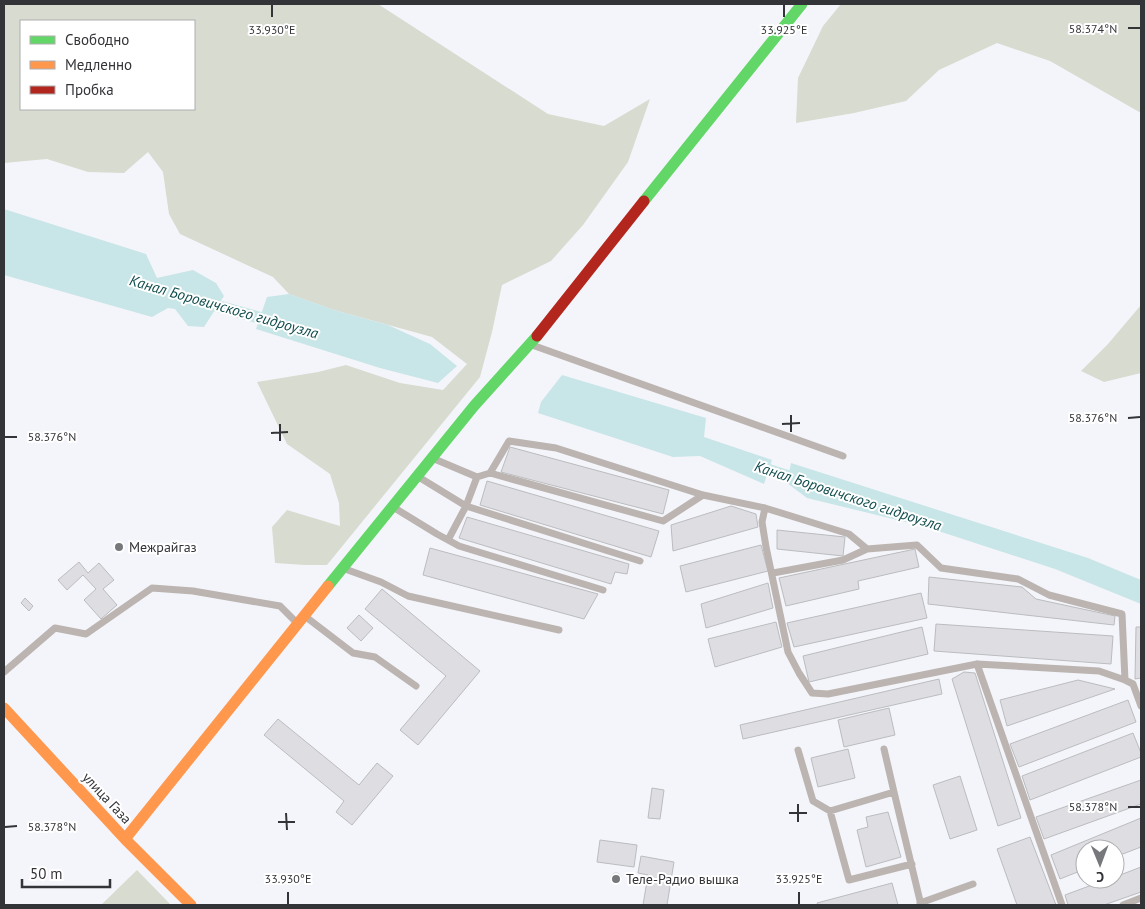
<svg xmlns="http://www.w3.org/2000/svg" width="1145" height="909" font-family="'PT Sans',sans-serif">
  <style>
    .green { fill: #d8dbcf; fill-rule: evenodd }
    .water { fill: #c8e5e7 }
    .lines { fill: none; stroke-linecap: round; stroke-linejoin: round }
    .canal { stroke: #c8e5e7; stroke-width: 12 }
    .building { fill: #dedee2; stroke: #bbbcbf }
    .lane { stroke: #bbb4b0; stroke-width: 7 }
    .fast { stroke: #63d668; stroke-width: 11 }
    .slow { stroke: #ff974d; stroke-width: 11 }
    .jam { stroke: #b3261e; stroke-width: 11 }
    .ticks { fill: none; stroke: #333438; stroke-width: 2 }
    .poi-dot { fill: #77787c; stroke: #fff; stroke-width: 2 }
    .labels { text-anchor: middle; stroke-width: 4; stroke-linejoin: round; paint-order: stroke }
    .poi-label { font-size: 14px; fill: #333438; stroke: #fff; text-anchor: start }
    .street-label { font-size: 14px; fill: #333438; stroke: #fff }
    .water-label { font-size: 15px; font-style: italic; fill: #114c4d; stroke: #fff }
    .ticks-label { font-size: 12px; text-anchor: middle; fill: #333438; stroke: #fff; stroke-width: 4; stroke-linejoin: round; paint-order: stroke }
  </style>
  <rect width="100%" height="100%" fill="#f4f5fa"/>
  <path class="green" d="M4 4H378L548 114 604 126 650 99 628 162 583 225 551 261 502 285 492 332 480 377 327 565H305L275 563 272 527 287 510 340 526 339 503 330 474 287 444 257 382 318 372 346 365 400 383 443 390 467 364 432 337 334 310 289 294 273 277 180 234 169 214 163 172 148 152 124 173 88 172 47 159 4 163ZM21 21H194V109H21Z
    M841 4H1141V113L1050 61 997 43 939 70 906 101 854 113 796 123 798 78 823 26Z
    M1141 305V373L1104 382 1081 371 1108 344Z
    M137 870 171 905H101Z"/>
  <path class="water" d="M4 209 146 254 157 278 193 270 216 283 224 296 204 327 188 326 175 309 168 308 152 317 4 275Z
    M289 294 334 310 388 325 430 344 457 366 438 383 380 368 256 329 267 297Z
    M562 375 706 418 704 437 772 460 764 484 700 456 673 457 538 413 541 402Z
    M791 463 1088 558 1141 580V604L1055 569 926 527 807 498 787 483Z"/>
  <g class="lines">
    <path class="canal" d="M203 302 275 322
      M753 465 803 481"/>
  </g>
  <path class="building" d="M510 447 669 490 663 514 501 472Z
    M487 481 659 531 651 557 480 505Z
    M731 506 756 514 758 527 673 551 671 525Z
    M467 517 629 564 627 574 615 572 611 584 459 538Z
    M777 530 845 537 843 556 777 549Z
    M761 545 768 571 686 592 680 566Z
    M430 548 598 594 584 619 423 575Z
    M915 549 919 567 858 581 859 589 786 606 779 578Z
    M79 562 88 573 99 563 114 580 103 589 117 605 101 619 84 600 96 589 83 575 67 590 58 580Z
    M929 577 1022 587 1036 599 1115 616 1114 625 928 604Z
    M768 583 773 608 706 628 701 604Z
    M382 589 480 671 418 745 400 730 446 676 365 609Z
    M921 593 927 618 794 647 787 623Z
    M25 598 33 606 29 611 21 603Z
    M359 615 373 628 361 641 347 628Z
    M776 622 782 647 715 667 708 639Z
    M936 624 1113 636 1111 664 934 651Z
    M922 627 928 654 809 682 803 656Z
    M1136 627H1141V678L1135 679Z
    M964 672 975 673 1021 818 998 826 952 679Z
    M939 679 942 694 743 739 740 725Z
    M1078 680 1115 689 1007 726 1000 700Z
    M1128 700 1136 722 1019 767 1010 744Z
    M889 708 895 735 844 747 838 720Z
    M278 719 359 785 377 763 393 776 352 825 336 812 344 801 264 735Z
    M1133 733 1141 753V757L1030 800 1022 776Z
    M848 749 855 778 818 787 811 758Z
    M960 776 977 830 950 839 933 785Z
    M1141 780V804L1044 839 1036 817Z
    M652 788 664 790 660 819 648 818Z
    M888 812 901 857 866 867 857 830 868 827 866 817Z
    M1141 818V847L1115 857V849H1085V869L1060 879 1051 855Z
    M1030 837 1056 905H1017L997 849Z
    M600 840 637 845 634 867 597 862Z
    M641 856 674 862 667 905H643L648 875 638 873Z
    M1141 867V892L1104 905H1068L1065 895 1108 879H1115V877Z
    M611 878a5 5 0 1 1 10 0a5 5 0 1 1-10 0Z
    M892 883 898 905H818L817 903Z"/>
  <g class="lines">
    <path class="lane" d="M532 345 843 456
      M432 458 477 477 490 473 509 441 556 448 703 495 765 508 849 534 867 549 917 545 941 568 1018 579 1049 595 1122 614 1125 680 1133 684 1141 706
      M490 473 663 521 703 495
      M417 476 466 506 640 561
      M393 507 437 534 459 546 603 590
      M765 508 762 522 766 547 788 652 799 673 812 693 828 694 977 664 1099 671 1125 680
      M448 540 466 506 477 477
      M345 569 381 582 408 596 559 630
      M773 573 843 560 867 549
      M306 617 353 653 375 657 416 686
      M977 664 1062 905
      M4 672 55 628 86 634 152 588 193 591 280 606 297 623
      M884 749 894 792
      M798 750 813 801 830 811
      M912 864 849 880 830 811 894 792 921 905
      M920 903 973 884
      M1123 905 1141 898"/>
    <path class="fast" d="M644 201 802 4
      M328 586 474 406 537 336"/>
    <path class="slow" d="M4 708 125 839 191 905
      M125 839 328 586"/>
    <path class="jam" d="M537 336 644 201"/>
  </g>
  <path class="ticks" d="M272 5V17M784 5V17M1128 28H1140M791 415V432M1128 418 1140 417M280 424V441M782 424 800 423M271 433 288 432M5 437H17M798 804V822M1128 807H1140M286 813 287 830M789 813H807M278 822H295M5 827 17 826M288 892V904M799 892V904"/>
  <g class="poi-dot">
    <circle cx="119" cy="547" r="5"/>
    <circle cx="616" cy="879" r="5"/>
  </g>
  <g class="labels">
    <g class="poi-label">
      <text x="129" y="552">Межрайгаз</text>
      <text x="626" y="884">Теле-Радио вышка</text>
    </g>
    <g class="street-label">
      <text transform="translate(107 798) rotate(47)" y="5">улица Газа</text>
    </g>
    <g class="water-label">
      <text transform="translate(224 307) rotate(16)" y="5">Канал Боровичского гидроузла</text>
      <text transform="translate(848 496) rotate(18)" y="5">Канал Боровичского гидроузла</text>
    </g>
  </g>
  <g class="ticks-label">
    <text x="1093" y="33">58.374°N</text>
    <text x="272" y="34">33.930°E</text>
    <text x="784" y="34">33.925°E</text>
    <text x="1093" y="422">58.376°N</text>
    <text x="52" y="441">58.376°N</text>
    <text x="1093" y="811">58.378°N</text>
    <text x="52" y="831">58.378°N</text>
    <text x="288" y="883">33.930°E</text>
    <text x="799" y="883">33.925°E</text>
  </g>
  <rect width="1145" height="909" fill="none" stroke="#333438" stroke-width="10"/>
  <rect x="20" y="20" width="175" height="90" fill="#ffffff" stroke="#adaeaf"/>
  <rect x="30" y="36" width="25" height="8" fill="#63d668" stroke="#adaeaf"/>
  <text x="65" y="45" font-size="15" fill="#333438">Свободно</text>
  <rect x="30" y="61" width="25" height="8" fill="#ff974d" stroke="#adaeaf"/>
  <text x="65" y="70" font-size="15" fill="#333438">Медленно</text>
  <rect x="30" y="86" width="25" height="8" fill="#b3261e" stroke="#adaeaf"/>
  <text x="65" y="95" font-size="15" fill="#333438">Пробка</text>
  <g transform="translate(1100 864) rotate(179)"><circle r="24" fill="#ffffff" stroke="#adaeaf"/>
  <path d="M0-4L9 19L0 12L-9 19Z" fill="#77787c"/>
  <text y="-8" font-size="14" font-weight="bold" text-anchor="middle" fill="#333438">С</text>
  </g>
  <path d="M22 879v8h88v-8" fill="none" stroke="#333438" stroke-width="2.5"/>
  <text x="30" y="879" font-size="15" fill="#333438" stroke="#ffffff" stroke-width="4" paint-order="stroke">50 m</text>
</svg>
